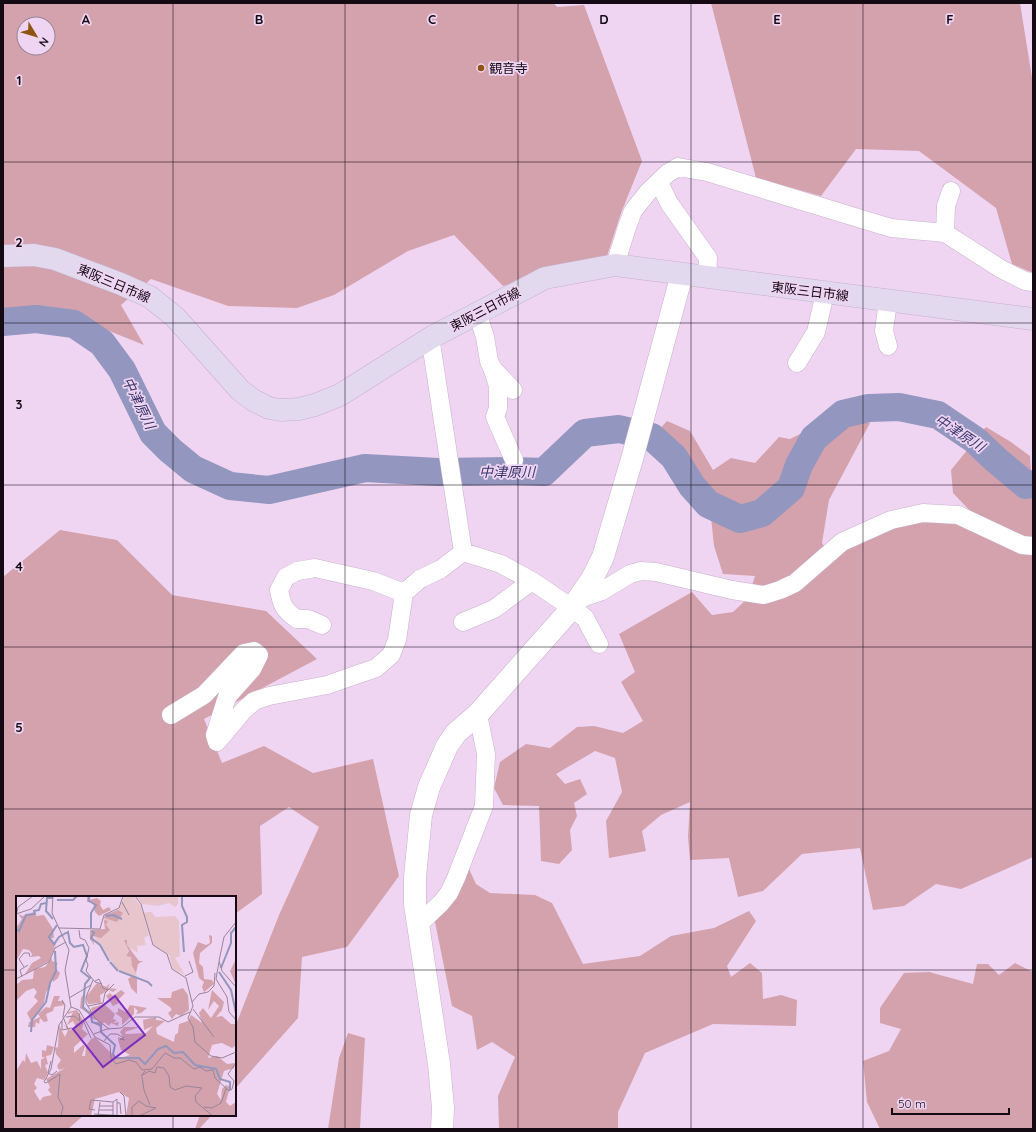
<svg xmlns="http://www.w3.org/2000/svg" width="1036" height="1132" font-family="Quicksand,'Noto Sans JP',sans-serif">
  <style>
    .forest { fill: #d3a2ad; fill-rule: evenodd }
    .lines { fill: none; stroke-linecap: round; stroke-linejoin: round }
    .river { stroke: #9396be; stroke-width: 28 }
    .minor-casing { stroke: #c8afcc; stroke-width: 19 }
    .tertiary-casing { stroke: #c8afcc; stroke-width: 23 }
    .secondary-casing { stroke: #c8afcc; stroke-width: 23 }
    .minor { stroke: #fff; stroke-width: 18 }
    .tertiary { stroke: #fff; stroke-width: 22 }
    .secondary { stroke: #e2d9ef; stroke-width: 22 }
    .grid { fill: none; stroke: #130a14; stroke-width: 1; stroke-opacity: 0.55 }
    .poi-dot { fill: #8f5510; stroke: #f0d5f3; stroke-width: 1.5 }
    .labels { text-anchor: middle; stroke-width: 3.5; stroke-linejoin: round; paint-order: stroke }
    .poi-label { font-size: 13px; fill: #130a14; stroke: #f0d5f3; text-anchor: start }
    .street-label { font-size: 13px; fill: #130a14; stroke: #f0d5f3 }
    .water-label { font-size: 14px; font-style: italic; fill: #36366b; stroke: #f0d5f3 }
    .inset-river { fill: none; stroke: #9396be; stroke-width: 2 }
    .inset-road { fill: none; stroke: #98849a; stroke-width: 1 }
    .view { fill: #7b2cbf; fill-opacity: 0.15; stroke: #7b2cbf; stroke-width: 2 }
    .inset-edge { fill: none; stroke: #130a14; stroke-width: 2 }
    .grid-label { font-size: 13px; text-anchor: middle; font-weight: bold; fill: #130a14; stroke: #f0d5f3; stroke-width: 3.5; stroke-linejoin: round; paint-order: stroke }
  </style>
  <rect width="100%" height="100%" fill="#f0d5f3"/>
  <path class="forest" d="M3 3H554L557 7 584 5 642 161 621 213 606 259 503 286 454 235 408 251 334 295 297 308 228 306 151 279 121 305 144 345 47 306 3 315ZM24 24H48V48H24Z
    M711 3H1020L1033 84V273L1012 264 996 208 919 151 856 149 821 196 756 178Z
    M667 421 690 431 713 470 731 458 755 463 779 437 790 439 802 433 795 460 816 463 826 436 843 421 870 423 829 500 822 543 833 559 853 544 902 524 953 521 974 515 953 493 951 470 986 427 1011 442 1030 456 1031 474H1033V857L961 889 936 884 904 906 873 910 860 848 802 854 763 891 738 897 729 858 690 860 688 837 690 802 661 815 642 831 646 851 609 858 606 821 622 792 615 758 595 751 556 774 565 784 580 779 587 794 574 803 577 816 570 830 572 850 559 864 541 861 539 806 503 805 494 788 500 762 526 744 550 748 577 727 594 726 623 733 643 721 621 682 635 672 619 634 692 592 712 615 733 612 748 598 755 576 723 574 714 546 711 517 704 484 657 432Z
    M60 530 117 540 172 595 266 611 317 659 204 719 222 763 264 746 313 773 373 759 399 876 347 947 302 957 298 1018 235 1089V1027L279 915 319 827 289 807 260 826 262 894 235 914V897H17V1115H84L68 1129H3V577Z
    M469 869 476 884 490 893 535 895 552 903 583 964 640 956 671 936 714 928 749 911 756 921 727 966 731 977 750 963 762 973 763 999 781 995 797 1000 796 1026 713 1024 645 1053 618 1112V1129H499L498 1096 515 1057 492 1042 477 1050 472 1016 452 1006 435 922V915Z
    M1015 963 1033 972V1129H880L867 1102 863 1061 889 1051 901 1029 880 1023V1008L904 973 929 972 973 984 977 964H988L999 975Z
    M348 1033 365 1038 360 1129H328L339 1058Z
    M200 1115H212L199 1129H195Z"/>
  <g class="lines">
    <path class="river" d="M3 322 36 319 74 324 102 343 122 370 153 433 170 450 193 469 230 486 269 490 365 468 438 472 515 471 544 472 585 433 619 429 652 437 674 457 692 486 708 504 740 519 762 513 791 488 799 465 814 438 843 414 869 408 899 407 938 415 975 440 995 459 1026 485 1033 484"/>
    <g class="minor-casing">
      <path id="minor" d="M659 182 669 203 708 258 707 277
        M945 233 946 206 951 191
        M615 265 627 227 633 211 648 192 668 173 678 167 707 172 891 228 945 233 1001 269 1025 281 1033 282
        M888 301 884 331 888 346
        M477 312 485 337 489 361 493 370 498 386V408L495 417 514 460
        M432 337 431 343 463 552
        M797 363 816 332 825 293
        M494 370 513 390
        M463 552 501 564 532 581 572 608 585 618 599 644
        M579 599 602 591 630 574 641 571 656 572 732 590 764 595 780 590 795 583 842 542 891 520 923 513 958 515 1022 545 1033 546
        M463 622 494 609 532 581
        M322 625 308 619H297C284 610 282 606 279 590L286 577 297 571 315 568 373 581 404 593
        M171 715 204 695 244 653 254 651 259 655 252 669 227 697 215 735 217 742 243 711 254 701 269 696 327 685 376 668 391 655 397 640 404 593 420 579 441 569 463 552
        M418 925 441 903 449 893 456 878 484 806 486 754 478 714"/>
    </g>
    <g class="tertiary-casing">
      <path id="tertiary" d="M442 1129 443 1108 439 1064 415 904V877L421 815 429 787 447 746 456 733 478 714 572 608 592 579 603 557 632 459 682 274"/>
    </g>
    <g class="secondary-casing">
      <path id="secondary" d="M3 256 34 255 55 259 121 284 150 297 175 317 240 390 253 400 269 408 281 410 299 409 315 405 340 395 432 337 545 278 615 265 1033 319"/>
    </g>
    <use href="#minor" class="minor"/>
    <use href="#tertiary" class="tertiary"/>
    <use href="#secondary" class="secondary"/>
  </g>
  <path class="grid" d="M173 3V897M345 3V1129M518 3V1129M691 3V1129M863 3V1129M3 162H1033M3 323H1033M3 485H1033M3 647H1033M3 809H1033M3 970H17M235 970H1033M173 1115V1129"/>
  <circle class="poi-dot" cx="481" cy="68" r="4"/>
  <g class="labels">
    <g class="poi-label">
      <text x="489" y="73">観音寺</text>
    </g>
    <g class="street-label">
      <text transform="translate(114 283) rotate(23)" y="5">東阪三日市線</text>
      <text transform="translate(810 291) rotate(7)" y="5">東阪三日市線</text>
      <text transform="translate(485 309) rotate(-28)" y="5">東阪三日市線</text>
    </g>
    <g class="water-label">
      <text transform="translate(139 403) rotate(64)" y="5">中津原川</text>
      <text transform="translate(960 433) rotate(33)" y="5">中津原川</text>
      <text x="507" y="477">中津原川</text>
    </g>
  </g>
  <g transform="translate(16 896)">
    <rect width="220" height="220" fill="#f0d5f3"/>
    <path d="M108 0H117L125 10 133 39 128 42 130 49 121 50 122 57 114 52 112 55 111 60 115 61 121 80 112 79 102 74 79 43V39L90 33 87 22 103 13ZM120 0H162V8L159 11 153 7 142 10 126 8ZM131 16H136L139 21 159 20 163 25 164 60 159 62 169 79 157 73 153 59 138 49 127 17Z" fill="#e8c5cd"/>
    <path d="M71 0H75L73 4 81 2 85 5 84 9 87 14 93 11 95 14 83 20 79 16 77 6H71ZM102 14 107 17 101 26 88 22 89 19ZM18 16 20 20 28 19 37 33 38 42H34L38 47 41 45 33 65 9 78 16 67 25 62 23 60 15 61 16 58 13 54 7 53 0 65V32L6 23 2 18 7 20ZM88 24 92 25 90 29 94 34 85 42 77 40 78 49 74 43V34L89 33ZM193 39 196 40V47L184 57 183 67 187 71 188 83 196 84 198 88 188 96 186 91 188 86 183 82 177 57 182 46 190 49 194 47ZM108 44H111V49L123 65H127L122 68 120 77 116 70 115 61 110 60 113 55ZM36 62V65L42 67 39 72 44 77 42 82 37 86V83L33 87 35 90 30 96 28 107 15 125 11 117 22 105 18 101 21 96 18 92 10 95 0 105V89L6 84 17 83 18 73 29 71ZM220 63V89L214 75ZM116 80 121 81V98L115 92 112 83ZM81 87 90 91 94 87 92 92 101 93 97 96 93 94 84 99 85 107 72 108 70 101ZM167 92 172 99 173 114 165 120 160 118 156 123 152 117 156 114 154 111 141 102H155L156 96ZM105 94 109 97 103 103V107L97 110 90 100 94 97 97 100ZM196 94 208 106 206 114 200 121 206 120 215 128H220V149L216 152 206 147 200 148 196 149 192 162 201 160 211 168 219 167 218 172 208 175 201 198 205 204 206 193 210 189 214 191 210 206 214 210 220 206V220H110L113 202 103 196 79 203 75 220H0V175L7 164 9 166 10 157 15 167 21 165 25 173V164L29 161H26V154L30 155 31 149 38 151 35 159 30 160 32 168 29 169 32 177 28 184 21 182 18 188 21 192 18 195 24 205 27 201 36 199 32 194 34 191 30 183 49 172 43 174 41 170 45 164 40 158 39 152 42 151 43 129 49 141 52 134 47 128 54 134 60 131 57 125 51 129 57 116 52 118V116L61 114 68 126 66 133 72 138 58 151V157L67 149 69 150 66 160H69L70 150 75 143 79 141 101 163 114 159 105 154 102 144V141L108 143 104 136 108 131H124L109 136 110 138 130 137 137 130 128 134 127 124 140 121V124L149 125 140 132 141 138 158 146 159 139 162 137 163 128 172 125 175 119 186 127 183 117 187 112 195 122 203 110 198 105 192 114ZM69 96 67 112 76 116 75 112 88 108 99 118 97 123 101 124 97 127 103 126 102 130 95 127 93 130 88 126 83 134 84 131 78 127 83 125 74 122 75 119 64 112 65 102ZM38 100H44L42 105H47L48 109 38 111 37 115 30 118 32 125 28 126 24 122 23 128 20 126 19 131H12L13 126 24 121 22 118 30 111 34 112ZM114 109 131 112 125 117 120 118 122 115 118 111V118L106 129V122L99 117 102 116V112L110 116Z" fill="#d3a2ad"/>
    <path class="inset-river" d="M73 0V5L80 9 75 17V32M166 0V10L171 21V26L166 29 168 56M37 2H31L30 15 37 23M41 4H57L61 0M90 20 97 19 106 23M41 29 33 41 38 48 43 41 52 36 54 47 58 51 67 49 71 60 65 75 74 82 69 88 67 111 75 119 76 126 85 129V136L99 149 97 158 99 162H123L129 168 142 153 150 150 158 157 167 156 179 169 200 173 204 183 214 186V194M0 33 3 35 10 19 19 18 18 15 23 14 25 8 30 7M76 35 78 37 75 42 84 49 93 65M94 66 102 75M205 72 215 47V37L220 31M103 75 132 86 136 90M203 76 215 94 220 117M15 136 16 124 30 106 34 87 40 75 39 55"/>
    <path class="inset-road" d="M37 0 36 17 53 54 49 74 55 111M119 0 125 8 137 49 151 58 156 73 170 82 177 110 172 122 177 131 179 146 195 160 206 162 220 156M106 6 113 19M0 18 15 13 29 0M0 20 2 11 17 0M220 26 208 41 203 65 206 75 220 91M43 32 84 33 88 19 103 12 107 0M63 34 64 42 69 44 73 52 70 64 72 69 70 75 79 86 86 88M203 66 200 83 211 101 213 116 220 124M8 71 3 63 8 57H13L14 61M169 80 177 76 173 65M6 81 4 74 12 69M0 83 33 66 39 52 50 46M77 84 70 101V107L79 122 93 133M79 85 83 83 87 92 92 94M53 102 75 89M46 104 49 109 47 121 52 133M176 106 183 98 192 96 198 90 199 77M72 110 87 107 89 97 98 88M55 111 63 114 79 141 94 149 95 162 100 168 113 164 120 166 126 174 136 173 149 157 158 162H164L178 173 184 171 190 175 197 174 199 182 213 195 216 193 218 185 212 178 220 167M177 113 198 141M50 121 58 120 64 125 63 117M67 124 75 142M46 125V134L56 132M78 138 91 133 105 132 119 121H143L152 126 174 116M87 146 94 138H101L108 142 104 143 109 144M35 165 32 177 36 179 41 175M129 175 125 180 133 175 139 177 141 171 148 172 153 180 154 191 159 194 170 190 186 192 179 200 180 206 197 220M126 181 128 194 134 209M104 196 108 200 110 220M97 206V220M101 207H104L105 218M83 210H97M188 211 196 212 205 207 210 193M79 214 73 213 75 204 97 206 101 203V220M83 214H97M78 218 111 220M45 220 47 211 42 201 44 178 30 187 28 186 35 173 43 129 55 111M82 220 84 206M116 220V211L123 205 130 210 140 212M123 220 140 212"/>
    <path class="view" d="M99 100 129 139 87 171 57 133Z"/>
    <rect width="220" height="220" class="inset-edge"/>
  </g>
  <g class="grid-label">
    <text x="86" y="24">A</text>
    <text x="259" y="24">B</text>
    <text x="432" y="24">C</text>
    <text x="604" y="24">D</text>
    <text x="777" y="24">E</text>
    <text x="950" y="24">F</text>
    <text x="19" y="85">1</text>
    <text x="19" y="247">2</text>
    <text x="19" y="409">3</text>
    <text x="19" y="571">4</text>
    <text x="19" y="732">5</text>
  </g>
  <rect width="1036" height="1132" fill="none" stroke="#130a14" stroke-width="8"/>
  <g transform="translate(36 36) rotate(128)"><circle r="19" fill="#f0d5f3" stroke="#98849a"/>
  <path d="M0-3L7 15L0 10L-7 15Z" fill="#8f5510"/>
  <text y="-6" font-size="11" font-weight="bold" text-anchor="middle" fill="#130a14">N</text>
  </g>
  <path d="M892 1108v6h117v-6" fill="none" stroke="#130a14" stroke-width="2"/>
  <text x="898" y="1108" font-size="12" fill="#130a14" stroke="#f0d5f3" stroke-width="3" paint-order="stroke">50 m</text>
</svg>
